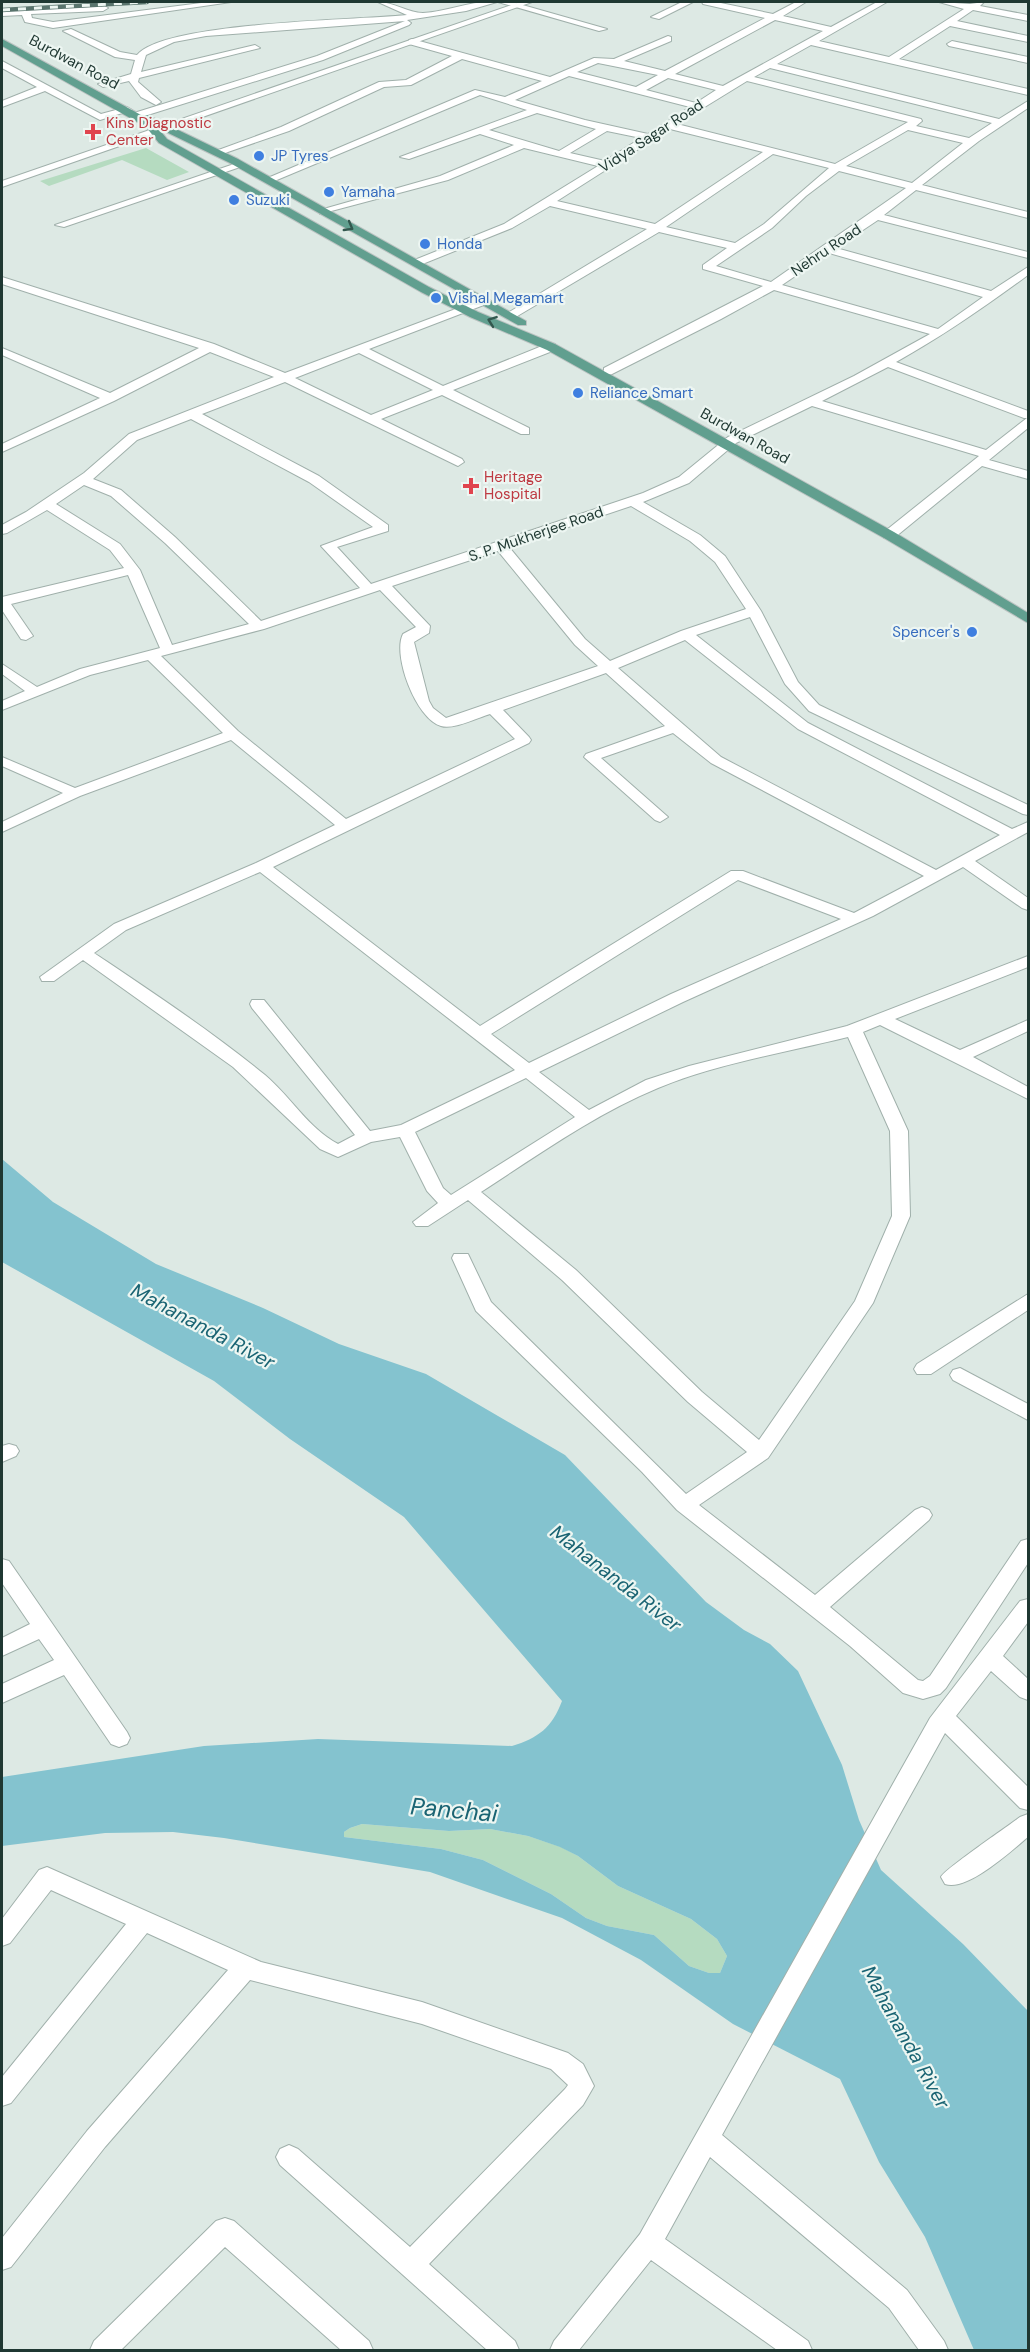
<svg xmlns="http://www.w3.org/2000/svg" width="1030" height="2352" font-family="'DM Sans',sans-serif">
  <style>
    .green { fill: #b5dbc0 }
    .water { fill: #84c3cf; fill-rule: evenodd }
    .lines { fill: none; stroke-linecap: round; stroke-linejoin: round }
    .minor-casing { stroke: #a0b0ab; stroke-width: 2 }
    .tertiary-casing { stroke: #a0b0ab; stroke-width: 2 }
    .primary-casing { stroke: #bcc3c2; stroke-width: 2 }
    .minor { fill: #fff; fill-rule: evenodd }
    .tertiary { fill: #fff; fill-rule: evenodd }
    .primary { fill: #619f8f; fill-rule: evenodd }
    .rail-casing { stroke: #59746d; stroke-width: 4.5 }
    .rail { stroke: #edf6f2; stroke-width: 3; stroke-dasharray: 8; stroke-linecap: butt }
    .oneway { stroke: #33574e }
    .health-dot { fill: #e0444e; stroke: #edf6f2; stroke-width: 2 }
    .shop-dot { fill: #3f7fe0; stroke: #edf6f2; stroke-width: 2 }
    .labels { text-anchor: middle; stroke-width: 4.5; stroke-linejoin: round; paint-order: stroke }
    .far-street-label { font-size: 15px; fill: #1f3832; stroke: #edf6f2 }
    .far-health-label { font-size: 15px; fill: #be3a42; stroke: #edf6f2; text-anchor: start }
    .far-shop-label { font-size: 15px; fill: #366cbe; stroke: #edf6f2; text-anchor: start }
    .water-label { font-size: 20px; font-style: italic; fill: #1a6473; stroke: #edf6f2 }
    .near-water-label { font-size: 24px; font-style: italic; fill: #1a6473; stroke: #edf6f2 }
  </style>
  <rect width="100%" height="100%" fill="#dde9e4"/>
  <path class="green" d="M146 148 189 172 167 180 122 160 49 186 40 181Z
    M362 1824 449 1831 490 1829 528 1836 561 1847 578 1856 618 1886 691 1919 717 1939 727 1956 720 1973H709L689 1966 654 1935 607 1926 586 1918 551 1894 483 1860 441 1849 344 1837V1832L350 1828Z"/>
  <path class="water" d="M2 1159 53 1202 156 1264 263 1308 339 1344 426 1374 565 1455 706 1602 744 1630 770 1644 798 1671 842 1765 859 1820 881 1870 963 1944 1028 2011V2350H974L925 2237 879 2162 840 2079 733 2024 641 1960 562 1918 430 1872 224 1838 173 1832 105 1833 2 1846V1777L204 1746 318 1739 512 1746C538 1738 552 1728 562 1701L404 1517 290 1439 214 1381 2 1262ZM362 1824 449 1831 490 1829 528 1836 560 1847 578 1856 618 1886 691 1919 717 1939 727 1956 720 1973H709L689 1966 654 1935 607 1926 586 1918 551 1894 483 1860 441 1849 344 1837V1832L350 1828Z"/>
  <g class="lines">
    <g class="minor-casing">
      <path id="minor" d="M209 2H231L53 28 25 22 22 15 2 16V10L103 5 108 8 103 11 31 14 32 18 53 22Z
        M378 2C394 2 408 13 423 13 447 12 472 0 497 2L466 11 407 20 411 23 409 25 323 60 138 118 134 117V113L317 56 405 21 206 36 174 42 146 55 141 72 255 45 260 48 139 78 138 82 161 102 156 105 141 97 129 81 103 87 98 84 131 74 135 60 115 57 63 31 71 29 120 52 137 55C163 22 358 20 407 15Z
        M498 2H512L607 29 599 31Z
        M682 2H693L659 19 651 17Z
        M702 2H716L773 14 796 2H806L783 16 831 27 877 2H887L819 41 889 57 964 9 939 2 970 4 984 2 980 6 1028 15V21L973 10 957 21 1028 36V42L950 26 899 59 1028 89V95L811 45 777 64 999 119 1028 101V108L979 141 922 185 1028 212V218L916 190 884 215 1028 252V258L878 220 836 248 991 291 1028 267V275C986 306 943 336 896 362L1028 411V428L989 460 1028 471V479L982 466 894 538H884V532L979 456 812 406 736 443 689 483 643 502 700 535 725 556 761 611 798 682 819 705 1028 805V815L1023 814 809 711 785 684 750 617 696 635 808 723 1012 829 1028 822V832L975 861 1028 898V910L1022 908 963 867 873 916 683 1002 539 1072 589 1110 646 1080 689 1066 847 1026 1028 956V967L895 1019 960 1050 1028 1020V1031L973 1057 1028 1087V1099L880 1025 863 1032 908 1131 910 1216 873 1303 768 1458 699 1505 815 1595 915 1510 922 1507 929 1510 932 1515 929 1520 830 1607 918 1680 923 1681 930 1676 1021 1541 1028 1539V1563L946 1688 940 1694 923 1699 903 1693 850 1646 677 1510 642 1472 476 1311 452 1258 454 1254H468L491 1302 686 1494 747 1452 688 1402 562 1280 468 1200 428 1226H416L413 1222 438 1203 427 1191 400 1137 371 1142 338 1157 320 1149 233 1067 83 960 54 981H42L40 977 114 924 256 863 335 825 231 740 80 796 2 832V822L63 793 2 766V757L75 788 223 733 148 660 90 675 2 710V701L25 691 2 674V664L37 687 80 669 160 648 128 575 11 604 33 636 26 640 21 639 2 610V597L124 568 110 550 47 510 7 533 2 534V525L26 512 84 473 129 434 274 377 210 352 114 401 2 452V444L100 398 2 355V348L110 393 199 348 2 284V277L214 344 285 373 485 298 491 301 489 303 369 349 443 386 547 344H555V350L453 390 529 428V434H521L442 395 381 419 462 459 464 462 458 466 285 382 202 414 319 476 388 525V531L337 547 371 584 643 493 679 477 728 437 854 376 930 334 774 290 721 319 612 374H604V368L763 286 703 269V265L727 248 659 232 514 318H506V314L647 229 550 206 512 228 420 265H412V261L504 224 598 166 524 148 448 180 320 214V210L440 176 514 145 480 134 409 159 400 157 527 110 480 95 272 182 263 180 475 90 505 97 542 81 462 59 411 85 384 87 289 131 222 154 213 152 281 127 379 82 406 80 452 56 409 44V40L412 39 550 77 594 58 614 59 668 36 671 37V41L624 61 665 71 765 18 703 4ZM775 20 823 31 723 86 675 74ZM598 63 658 75 636 87 577 72ZM770 68 992 123 969 138 916 126 922 121 921 119 754 77ZM569 76 690 107 648 134 585 120 515 100ZM668 78 716 90 696 103 646 90ZM747 81 908 122 835 164 677 124ZM537 113 596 129 559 151 489 130ZM670 129 763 152 655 224 557 201ZM908 130 963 143 912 183 846 166ZM607 131 641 138 605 161 570 153ZM773 154 829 168 764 224 735 243 666 227ZM839 171 906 188 771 282 716 266 772 228 806 196ZM829 253 983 297 938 329 782 285ZM359 353 433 390 371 415 295 378ZM888 367 1024 418H1027L986 450 822 401ZM191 419 309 482 373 527 321 546 360 588 261 621 175 537 121 490 93 479 137 440ZM84 485 111 496 165 543 249 624 172 645 140 570 120 544 56 504ZM631 506 690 541 715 562 746 609 681 631 610 661 585 639 509 547ZM498 551 575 645 598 666 446 718 433 708 429 701 414 642 429 633 430 626 392 586ZM380 590 416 627 403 634C392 655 416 719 441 726 453 730 477 718 490 714L515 739 346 819 238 731 161 656 264 629ZM685 640 798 729 1000 835 936 870 721 757 618 668ZM606 673 665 726 586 754 584 757 655 820 660 822 668 817 601 758 673 733 711 763 924 876 854 913 743 871H731L480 1026 273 867 529 743 531 740 529 737 503 710ZM260 872 515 1070 401 1125 370 1131 264 1000H252L250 1004 252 1008 355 1135 338 1144C308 1128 291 1097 265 1075 211 1031 152 992 94 953L126 930ZM738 880 841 919 671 994 529 1063 491 1034ZM848 1037 890 1131 892 1216 855 1301 759 1440 702 1392 576 1270 481 1192C538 1155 595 1114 658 1088 715 1064 787 1052 848 1037ZM526 1078 575 1117 451 1195 443 1188 415 1132Z
        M952 41 1028 57V63L949 46 947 44Z
        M2 61 101 114 127 107 132 110 100 120 45 91 2 107V101L37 87 2 68Z
        M237 163 246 165 64 227 55 225Z
        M1028 1294V1310L931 1374H917L914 1369 917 1364Z
        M960 1368 1028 1404V1420L953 1380 950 1375 953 1370Z
        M9 1444 16 1446 19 1451 16 1456 2 1462V1446Z
        M2 1559 9 1561 127 1732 130 1738 127 1744 119 1747 111 1744 64 1675 2 1703V1684L54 1660 39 1639 2 1656V1638L30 1624 2 1583Z
        M1028 1599V1622L1003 1656 1028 1679V1700L1020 1697 991 1671 956 1716 1028 1787V1810L1020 1808 945 1733 722 2135 907 2290 944 2341 948 2350H919L889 2308 710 2157 665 2239 808 2341 812 2350H777L651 2260 579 2350H550L554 2341 640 2234 930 1718 1020 1601Z
        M1028 1814V1837C1011 1851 967 1892 945 1884L941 1877C945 1869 1007 1827 1020 1817Z
        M47 1867 261 1962 422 2002 568 2053 583 2064 594 2086 583 2105 429 2264 515 2341 519 2350H487L280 2165 276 2157 280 2149 289 2145 298 2149 410 2247 565 2089 568 2085 551 2069 422 2024 250 1980 105 2147 11 2267 2 2270V2238L87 2131 228 1970 147 1933 11 2103 2 2106V2077L126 1924 51 1890 10 1943 2 1946V1919L39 1870Z
        M225 2218 234 2221 369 2341 373 2350H341L225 2247 121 2350H90L94 2341 216 2221Z"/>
    </g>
    <g class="tertiary-casing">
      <path id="tertiary" d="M520 2H532L2 187V181Z"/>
    </g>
    <g class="primary-casing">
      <path id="primary" d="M2 39 141 115H147L238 159 526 321V325H518L230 163 158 128 167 139 429 287 478 312 555 344 894 532 1028 613V623L884 538 547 350 470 317 421 292 159 143 146 127 2 46Z"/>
    </g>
    <use href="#minor" class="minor"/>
    <use href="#tertiary" class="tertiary"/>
    <use href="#primary" class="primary"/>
    <g class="rail-casing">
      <path id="rail" d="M2 10 147 2"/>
    </g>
    <use href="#rail" class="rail"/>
  </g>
  <defs><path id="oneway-chevron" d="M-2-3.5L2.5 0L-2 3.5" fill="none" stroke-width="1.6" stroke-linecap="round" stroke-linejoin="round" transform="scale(1.5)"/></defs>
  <g class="oneway">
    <use href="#oneway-chevron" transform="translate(349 227) rotate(30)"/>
    <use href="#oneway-chevron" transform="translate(492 321) rotate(-160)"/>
  </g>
  <g class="health-dot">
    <path d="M90 123h6v6h6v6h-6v6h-6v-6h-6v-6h6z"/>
    <path d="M468 477h6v6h6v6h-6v6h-6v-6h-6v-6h6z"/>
  </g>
  <g class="shop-dot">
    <circle cx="259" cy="156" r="6"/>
    <circle cx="329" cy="192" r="6"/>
    <circle cx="234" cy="200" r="6"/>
    <circle cx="425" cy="244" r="6"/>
    <circle cx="436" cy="298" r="6"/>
    <circle cx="578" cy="393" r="6"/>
    <circle cx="972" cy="632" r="6"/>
  </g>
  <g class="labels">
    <g class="far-street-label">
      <text transform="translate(74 62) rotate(28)" y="5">Burdwan Road</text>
      <text transform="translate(651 136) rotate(-33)" y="5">Vidya Sagar Road</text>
      <text transform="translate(826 250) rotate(-34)" y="5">Nehru Road</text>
      <text transform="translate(745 436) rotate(29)" y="5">Burdwan Road</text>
      <text transform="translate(536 534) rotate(-19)" y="5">S. P. Mukherjee Road</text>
    </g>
    <g class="far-health-label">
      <text x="106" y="128">Kins Diagnostic<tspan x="106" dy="17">Center</tspan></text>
      <text x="484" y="482">Heritage<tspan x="484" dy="17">Hospital</tspan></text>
    </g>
    <g class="far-shop-label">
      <text x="271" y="161">JP Tyres</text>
      <text x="341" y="197">Yamaha</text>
      <text x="246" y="205">Suzuki</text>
      <text x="437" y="249">Honda</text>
      <text x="448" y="303">Vishal Megamart</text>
      <text x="590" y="398">Reliance Smart</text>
      <text x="960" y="637" text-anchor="end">Spencer's</text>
    </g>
    <g class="water-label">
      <text transform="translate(203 1326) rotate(28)" y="7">Mahananda River</text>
      <text transform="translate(616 1578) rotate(38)" y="7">Mahananda River</text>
      <text transform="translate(906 2037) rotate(61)" y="7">Mahananda River</text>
    </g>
    <g class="near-water-label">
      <text transform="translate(454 1810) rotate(5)" y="8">Panchai</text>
    </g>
  </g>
  <rect width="1030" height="2352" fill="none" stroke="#1f3832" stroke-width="6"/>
</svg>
